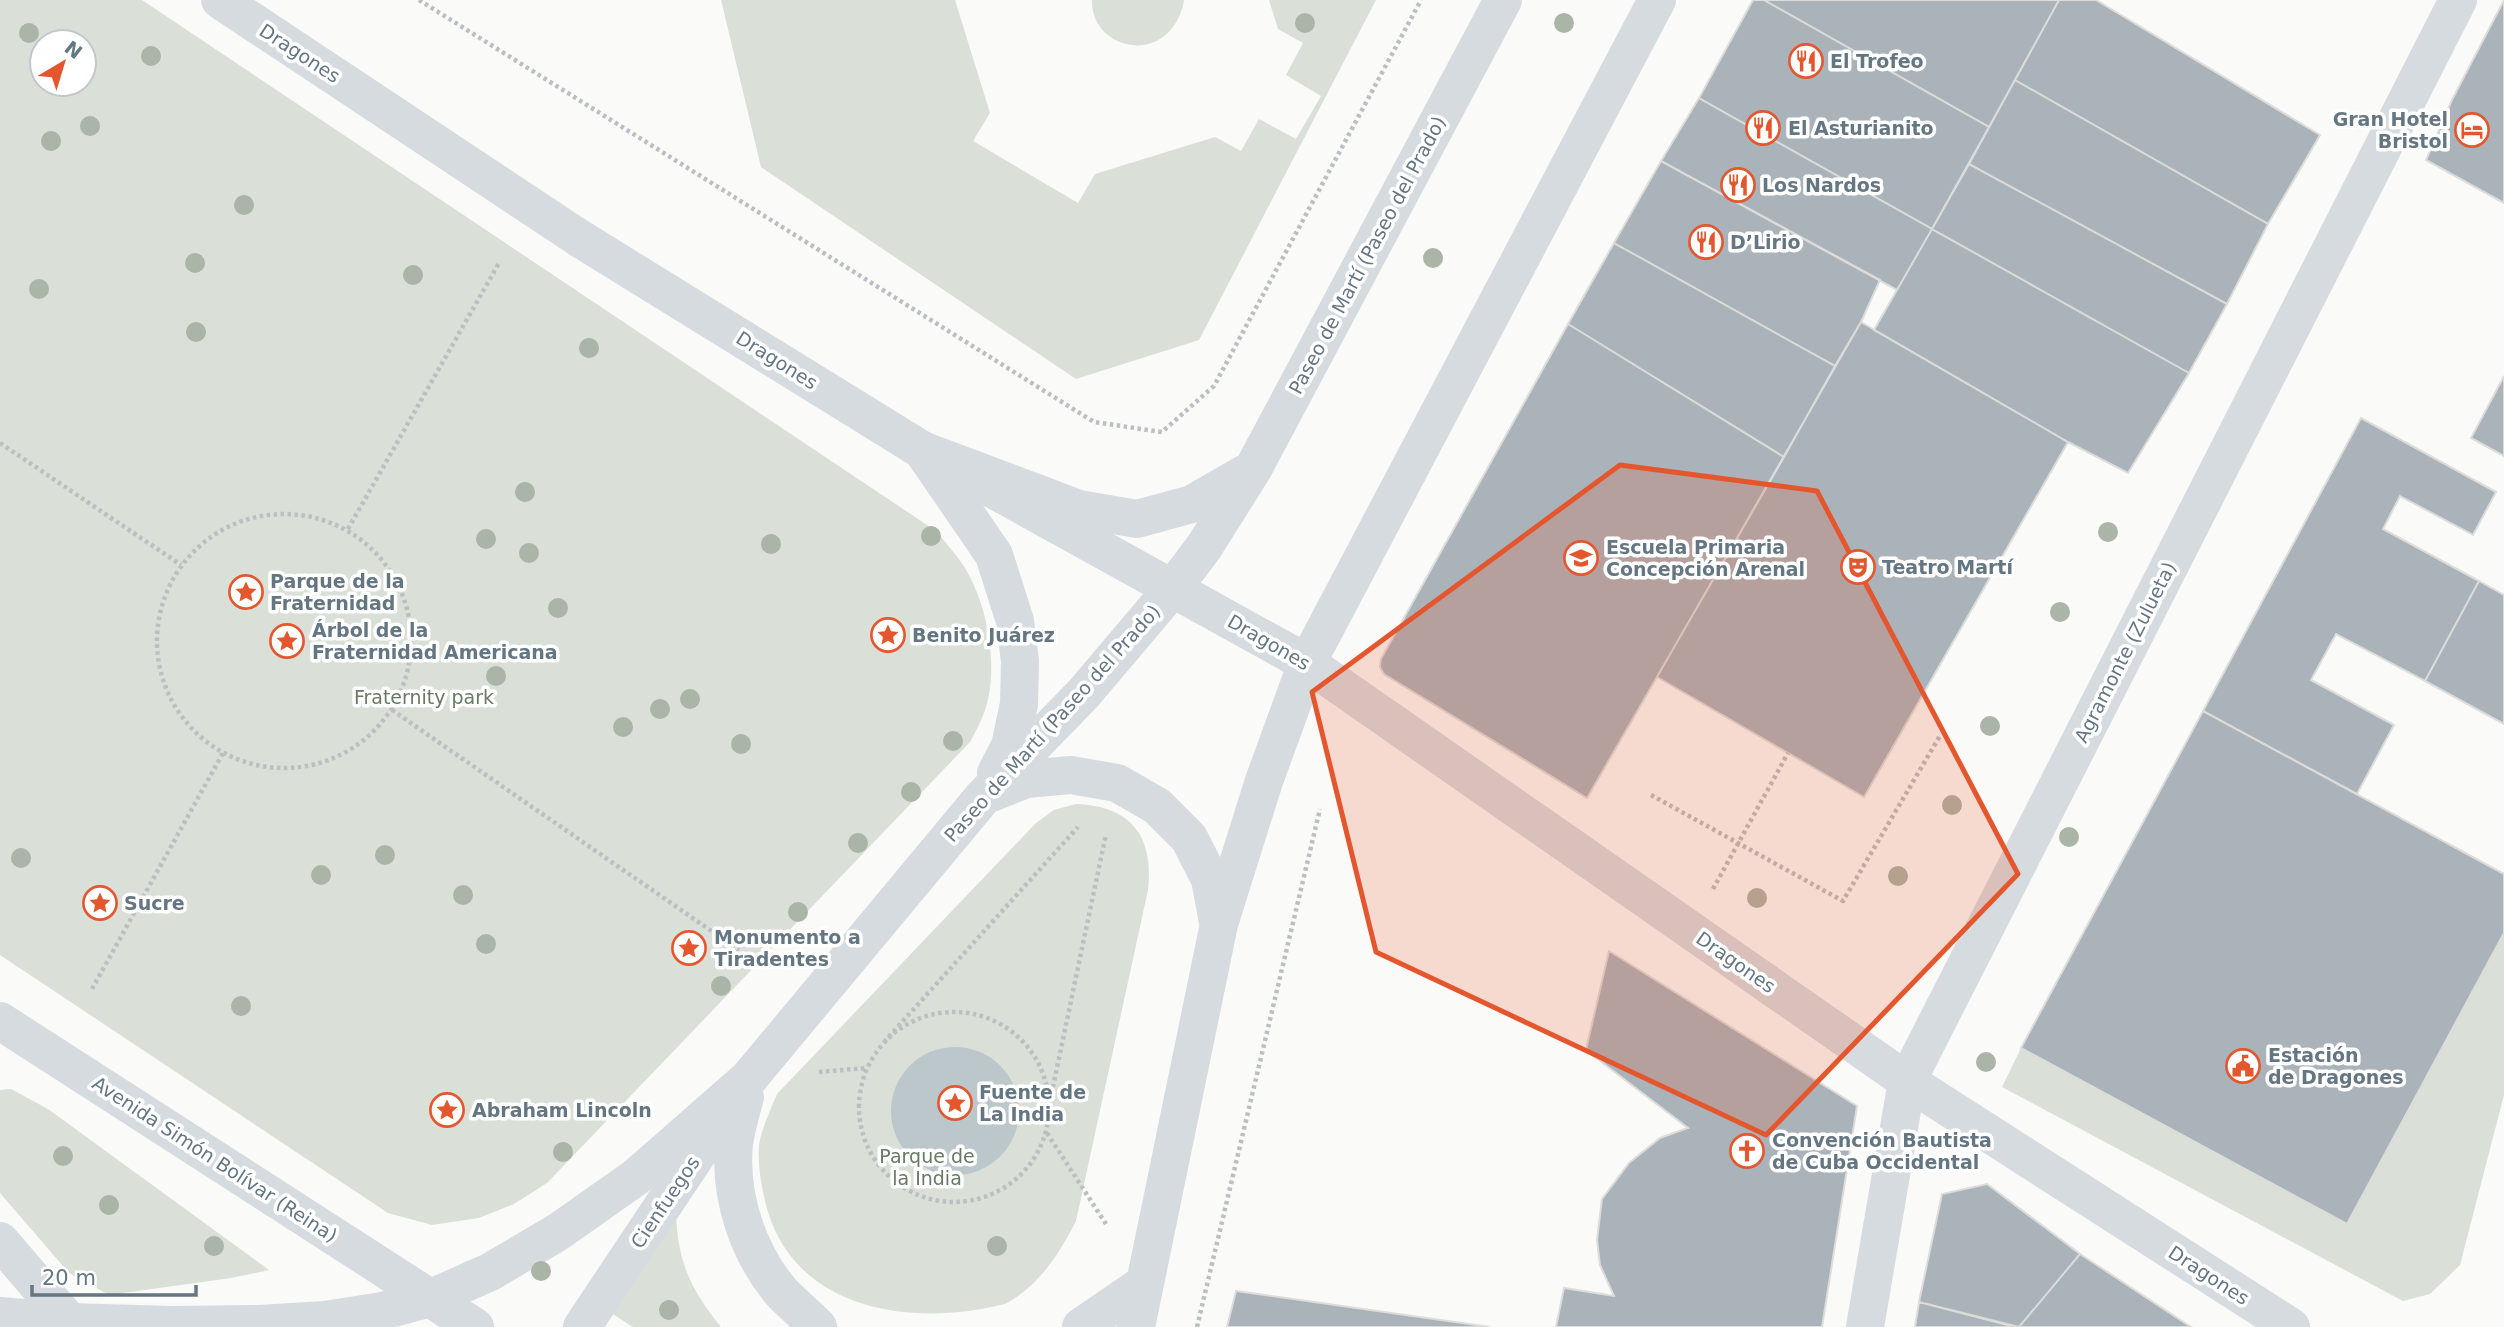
<svg xmlns="http://www.w3.org/2000/svg" width="2504" height="1327" font-family="'DejaVu Sans',sans-serif">
  <style>
    .green { fill: #dadfd7; fill-rule: evenodd }
    .water { fill: #bbc7cb }
    .building { fill: #aab3b9; stroke: #dcdcda; stroke-width: 2 }
    .lines { fill: none; stroke-linecap: round; stroke-linejoin: round }
    .path { stroke: #bbbfc2; stroke-width: 4.5; stroke-dasharray: 3.5 3.5; stroke-linecap: butt }
    .secondary { stroke: #d6dbdf; stroke-width: 38 }
    .primary { stroke: #d6dbdf; stroke-width: 38 }
    .tree { fill: #aab4a7 }
    .marked { fill: #e4572e; fill-opacity: 0.2; stroke: #e4572e; stroke-width: 5; stroke-linejoin: round }
    .labels { text-anchor: middle; stroke-width: 7; stroke-linejoin: round; paint-order: stroke }
    .street-label { font-size: 19px; fill: #657683; stroke: #fff }
    .poi-label { font-size: 19px; font-weight: bold; fill: #657683; stroke: #fff; text-anchor: start }
    .park-label { font-size: 19px; fill: #687a64; stroke: #fff }
  </style>
  <rect width="100%" height="100%" fill="#fafaf8"/>
  <path class="green" d="M0 0H142L936 531C945 542 955 553 963 565 988 603 1000 670 984 713 980 723 975 733 970 742L547 1183 514 1204 479 1218 432 1225 388 1213 0 955ZM42 42H84V84H42Z
    M721 0H955L990 113 973 141 1078 203 1095 174 1215 137 1241 151 1259 119 1296 139 1321 96 1286 75 1303 43 1278 29 1269 0H1376L1199 340 1076 379 761 167Z
    M1092 0H1184V1C1170 69 1090 51 1092 0Z
    M1076 804C1131 806 1154 836 1148 890L1076 1221C1059 1254 1039 1286 1005 1304 914 1327 799 1312 768 1212 762 1191 756 1161 760 1139 764 1124 771 1108 777 1094L1036 823 1054 810Z
    M2504 933V1095L2460 1265 2430 1294 2403 1301 2002 1087 2021 1048 2347 1224Z
    M11 1089 48 1109 269 1270 231 1278 109 1295 69 1273 0 1193V1090Z
    M676 1211C677 1260 690 1289 721 1327H633L611 1313Z"/>
  <path class="water" d="M891 1111a64 64 0 1 1 128 0a64 64 0 1 1-128 0Z"/>
  <path class="building" d="M1753 0H1764L1989 127 1932 229 1699 98Z
    M1764 0H2059L1989 127Z
    M2059 0H2096L2320 135 2268 224 2015 80Z
    M2504 0V203L2426 160 2452 100Z
    M2015 80 2268 224 2227 304 1969 164Z
    M1699 98 1932 229 1897 290 1661 161Z
    M1661 161 1880 280 1861 322 1835 366 1614 243Z
    M1969 164 2227 304 2189 373 1932 229Z
    M1932 229 2189 373 2128 473 2068 442 1874 330Z
    M1614 243 1835 366 1784 457 1568 324Z
    M1861 322 2068 442 1864 797 1657 677Z
    M1568 324 1784 457 1587 798 1384 674 1380 667 1381 659Z
    M2504 376V456L2471 438Z
    M2361 418 2496 492 2473 535 2400 496 2383 529 2479 581 2425 681 2336 634 2311 680 2394 725 2357 794 2203 711Z
    M2479 581 2504 595V724L2425 681Z
    M2203 711 2504 874V933L2347 1224 2021 1048Z
    M1609 951 1857 1106 1822 1327H1556L1564 1288 1614 1296 1600 1265 1597 1240 1602 1199 1629 1163 1660 1138 1688 1128 1586 1050Z
    M1987 1184 2080 1254 2019 1327 1919 1302 1942 1194Z
    M2080 1254 2191 1327H2019Z
    M1236 1291 1490 1327H1227Z
    M1919 1302 2015 1327H1915Z"/>
  <g class="lines">
    <path class="path" d="M419 0 1094 422 1162 432 1214 386 1421 0
      M0 443 181 565
      M157 641a127 127 0 1 1 254 0a127 127 0 1 1-254 0Z
      M348 529 499 263
      M392 710 739 950
      M1651 795 1843 901 1941 734
      M1713 889 1788 753
      M92 989 223 753
      M859 1107a95 95 0 1 1 190 0a95 95 0 1 1-190 0Z
      M884 1042 1078 827
      M819 1072 866 1068
      M1050 1101 1106 834
      M1047 1133 1106 1224
      M1197 1327 1320 809"/>
    <path class="secondary" d="M220 0 579 238 922 450 1307 663 1907 1081 2291 1327"/>
    <path class="primary" d="M922 450 994 555 1015 621 1020 661 1019 704 1010 746 996 773
      M922 450 1079 509 1137 519 1192 504 1246 473
      M991 793 1026 779 1071 775 1117 783 1157 806 1189 838 1210 879 1218 922
      M0 1021 475 1327
      M745 1097C741 1112 736 1128 734 1144 729 1196 748 1254 783 1294 794 1305 807 1316 818 1327
      M0 1241 74 1327
      M0 1316 70 1322 171 1325 259 1324 325 1320 382 1311 431 1298 490 1272 558 1232 636 1177 749 1078 983 797 1084 693 1173 588 1204 547 1253 469 1503 0
      M582 1327 720 1120
      M1081 1327 1145 1283
      M1136 1327 1219 924 1264 781 1307 663 1657 0
      M1865 1327 1907 1081 2458 0"/>
  </g>
  <g class="tree">
    <circle cx="1305" cy="23" r="10"/>
    <circle cx="1564" cy="23" r="10"/>
    <circle cx="29" cy="33" r="10"/>
    <circle cx="151" cy="56" r="10"/>
    <circle cx="90" cy="126" r="10"/>
    <circle cx="51" cy="141" r="10"/>
    <circle cx="244" cy="205" r="10"/>
    <circle cx="1433" cy="258" r="10"/>
    <circle cx="195" cy="263" r="10"/>
    <circle cx="413" cy="275" r="10"/>
    <circle cx="39" cy="289" r="10"/>
    <circle cx="196" cy="332" r="10"/>
    <circle cx="589" cy="348" r="10"/>
    <circle cx="525" cy="492" r="10"/>
    <circle cx="2108" cy="532" r="10"/>
    <circle cx="931" cy="536" r="10"/>
    <circle cx="486" cy="539" r="10"/>
    <circle cx="771" cy="544" r="10"/>
    <circle cx="529" cy="553" r="10"/>
    <circle cx="558" cy="608" r="10"/>
    <circle cx="2060" cy="612" r="10"/>
    <circle cx="291" cy="638" r="10"/>
    <circle cx="496" cy="676" r="10"/>
    <circle cx="690" cy="699" r="10"/>
    <circle cx="660" cy="709" r="10"/>
    <circle cx="1990" cy="726" r="10"/>
    <circle cx="623" cy="727" r="10"/>
    <circle cx="953" cy="741" r="10"/>
    <circle cx="741" cy="744" r="10"/>
    <circle cx="911" cy="792" r="10"/>
    <circle cx="1952" cy="805" r="10"/>
    <circle cx="2069" cy="837" r="10"/>
    <circle cx="858" cy="843" r="10"/>
    <circle cx="385" cy="855" r="10"/>
    <circle cx="21" cy="858" r="10"/>
    <circle cx="321" cy="875" r="10"/>
    <circle cx="1898" cy="876" r="10"/>
    <circle cx="463" cy="895" r="10"/>
    <circle cx="1757" cy="898" r="10"/>
    <circle cx="798" cy="912" r="10"/>
    <circle cx="486" cy="944" r="10"/>
    <circle cx="721" cy="986" r="10"/>
    <circle cx="241" cy="1006" r="10"/>
    <circle cx="1986" cy="1062" r="10"/>
    <circle cx="563" cy="1152" r="10"/>
    <circle cx="63" cy="1156" r="10"/>
    <circle cx="109" cy="1205" r="10"/>
    <circle cx="214" cy="1246" r="10"/>
    <circle cx="997" cy="1246" r="10"/>
    <circle cx="541" cy="1271" r="10"/>
    <circle cx="669" cy="1310" r="10"/>
  </g>
  <path class="marked" d="M1620 465 1817 491 2018 874 1766 1135 1376 952 1312 692Z"/>
  <defs>
    <g id="restaurant-ring" transform="scale(1.75)"><circle r="9.5" fill="#fff" stroke="#e4572e" stroke-width="1.5"/><path d="M-5-6h1v4h1v-4h1v4h1v-4h1v5L-1.5 .5V6h-2V.5L-5-1ZM5-6V6H3V1.5H1.5Q1.5-4 5-6Z" fill="#e4572e"/></g>
    <g id="hotel-ring" transform="scale(1.75)"><circle r="9.5" fill="#fff" stroke="#e4572e" stroke-width="1.5"/><path d="M-6-4.5h1.5V1H6V5H4.5V3h-9V5H-6ZM-4 0a1.8 1.8 0 1 1 3.6 0ZM.5 0V-2.5h3Q6-2.5 6 0Z" fill="#e4572e"/></g>
    <g id="school-ring" transform="scale(1.75)"><circle r="9.5" fill="#fff" stroke="#e4572e" stroke-width="1.5"/><path d="M0-5L7-2L0 1L-7-2ZM-4 1L0 2.5L4 1V4Q0 6-4 4Z" fill="#e4572e"/></g>
    <g id="theatre-ring" transform="scale(1.75)"><circle r="9.5" fill="#fff" stroke="#e4572e" stroke-width="1.5"/><path d="M-5-5.5Q0-4 5-5.5V0Q5 5 0 6Q-5 5-5 0ZM-3.3-2.5H-1v1.5H-3.3ZM1-2.5H3.3v1.5H1ZM-2.8 1Q0 5.5 2.8 1Z" fill="#e4572e"/></g>
    <g id="sight-ring" transform="scale(1.75)"><circle r="9.5" fill="#fff" stroke="#e4572e" stroke-width="1.5"/><path d="M0-6L1.8-2.2L6-1.7L2.9 1.2L3.7 5.4L0 3.3L-3.7 5.4L-2.9 1.2L-6-1.7L-1.8-2.2Z" fill="#e4572e"/></g>
    <g id="civic-ring" transform="scale(1.75)"><circle r="9.5" fill="#fff" stroke="#e4572e" stroke-width="1.5"/><path d="M-.6-6.5H3V-4.5H.6V-3L4-1V1h2V6H-6V1h2V-1L-.6-3ZM-1.2 2.5V6h2.4V2.5Z" fill="#e4572e"/></g>
    <g id="church-ring" transform="scale(1.75)"><circle r="9.5" fill="#fff" stroke="#e4572e" stroke-width="1.5"/><path d="M-1.2-6h2.4v3.5h3.3v2.4h-3.3V6h-2.4V-.1h-3.3v-2.4h3.3Z" fill="#e4572e"/></g>
  </defs>
  <g fill-rule="evenodd">
    <use href="#restaurant-ring" x="1806" y="61"/>
    <use href="#restaurant-ring" x="1763" y="128"/>
    <use href="#hotel-ring" x="2472" y="130"/>
    <use href="#restaurant-ring" x="1738" y="185"/>
    <use href="#restaurant-ring" x="1706" y="242"/>
    <use href="#school-ring" x="1581" y="558"/>
    <use href="#theatre-ring" x="1858" y="567"/>
    <use href="#sight-ring" x="246" y="592"/>
    <use href="#sight-ring" x="888" y="635"/>
    <use href="#sight-ring" x="287" y="641"/>
    <use href="#sight-ring" x="100" y="903"/>
    <use href="#sight-ring" x="689" y="948"/>
    <use href="#civic-ring" x="2243" y="1066"/>
    <use href="#sight-ring" x="955" y="1103"/>
    <use href="#sight-ring" x="447" y="1110"/>
    <use href="#church-ring" x="1747" y="1151"/>
  </g>
  <g class="labels">
    <g class="street-label">
      <text transform="translate(300 53) rotate(33)" y="7">Dragones</text>
      <text transform="translate(1367 255) rotate(-62)" y="7">Paseo de Martí (Paseo del Prado)</text>
      <text transform="translate(777 360) rotate(32)" y="7">Dragones</text>
      <text transform="translate(1269 642) rotate(30)" y="7">Dragones</text>
      <text transform="translate(2125 652) rotate(-63)" y="7">Agramonte (Zulueta)</text>
      <text transform="translate(1052 723) rotate(-48)" y="7">Paseo de Martí (Paseo del Prado)</text>
      <text transform="translate(1736 962) rotate(35)" y="7">Dragones</text>
      <text transform="translate(215 1159) rotate(33)" y="7">Avenida Simón Bolívar (Reina)</text>
      <text transform="translate(665 1202) rotate(-56)" y="7">Cienfuegos</text>
      <text transform="translate(2209 1275) rotate(33)" y="7">Dragones</text>
    </g>
    <g class="poi-label">
      <text x="1830" y="68">El Trofeo</text>
      <text x="2448" y="126" text-anchor="end">Gran Hotel<tspan x="2448" dy="22">Bristol</tspan></text>
      <text x="1788" y="135">El Asturianito</text>
      <text x="1762" y="192">Los Nardos</text>
      <text x="1730" y="249">D’Lirio</text>
      <text x="1606" y="554">Escuela Primaria<tspan x="1606" dy="22">Concepción Arenal</tspan></text>
      <text x="1882" y="574">Teatro Martí</text>
      <text x="270" y="588">Parque de la<tspan x="270" dy="22">Fraternidad</tspan></text>
      <text x="312" y="637">Árbol de la<tspan x="312" dy="22">Fraternidad Americana</tspan></text>
      <text x="912" y="642">Benito Juárez</text>
      <text x="124" y="910">Sucre</text>
      <text x="714" y="944">Monumento a<tspan x="714" dy="22">Tiradentes</tspan></text>
      <text x="2268" y="1062">Estación<tspan x="2268" dy="22">de Dragones</tspan></text>
      <text x="979" y="1099">Fuente de<tspan x="979" dy="22">La India</tspan></text>
      <text x="472" y="1117">Abraham Lincoln</text>
      <text x="1772" y="1147">Convención Bautista<tspan x="1772" dy="22">de Cuba Occidental</tspan></text>
    </g>
    <g class="park-label">
      <text x="424" y="704">Fraternity park</text>
      <text x="927" y="1163">Parque de<tspan x="927" dy="22">la India</tspan></text>
    </g>
  </g>
  <g transform="translate(63 63) rotate(38)"><circle r="33" fill="#ffffff" stroke="#c1c8cd" stroke-width="2"/>
  <path d="M0-5L12 26L0 18L-12 26Z" fill="#e4572e"/>
  <text y="-10" font-size="19" font-weight="bold" text-anchor="middle" fill="#657683">N</text>
  </g>
  <path d="M32 1285v10h164v-10" fill="none" stroke="#657683" stroke-width="3.5"/>
  <text x="42" y="1285" font-size="21" fill="#657683" stroke="#ffffff" stroke-width="5" paint-order="stroke">20 m</text>
</svg>
